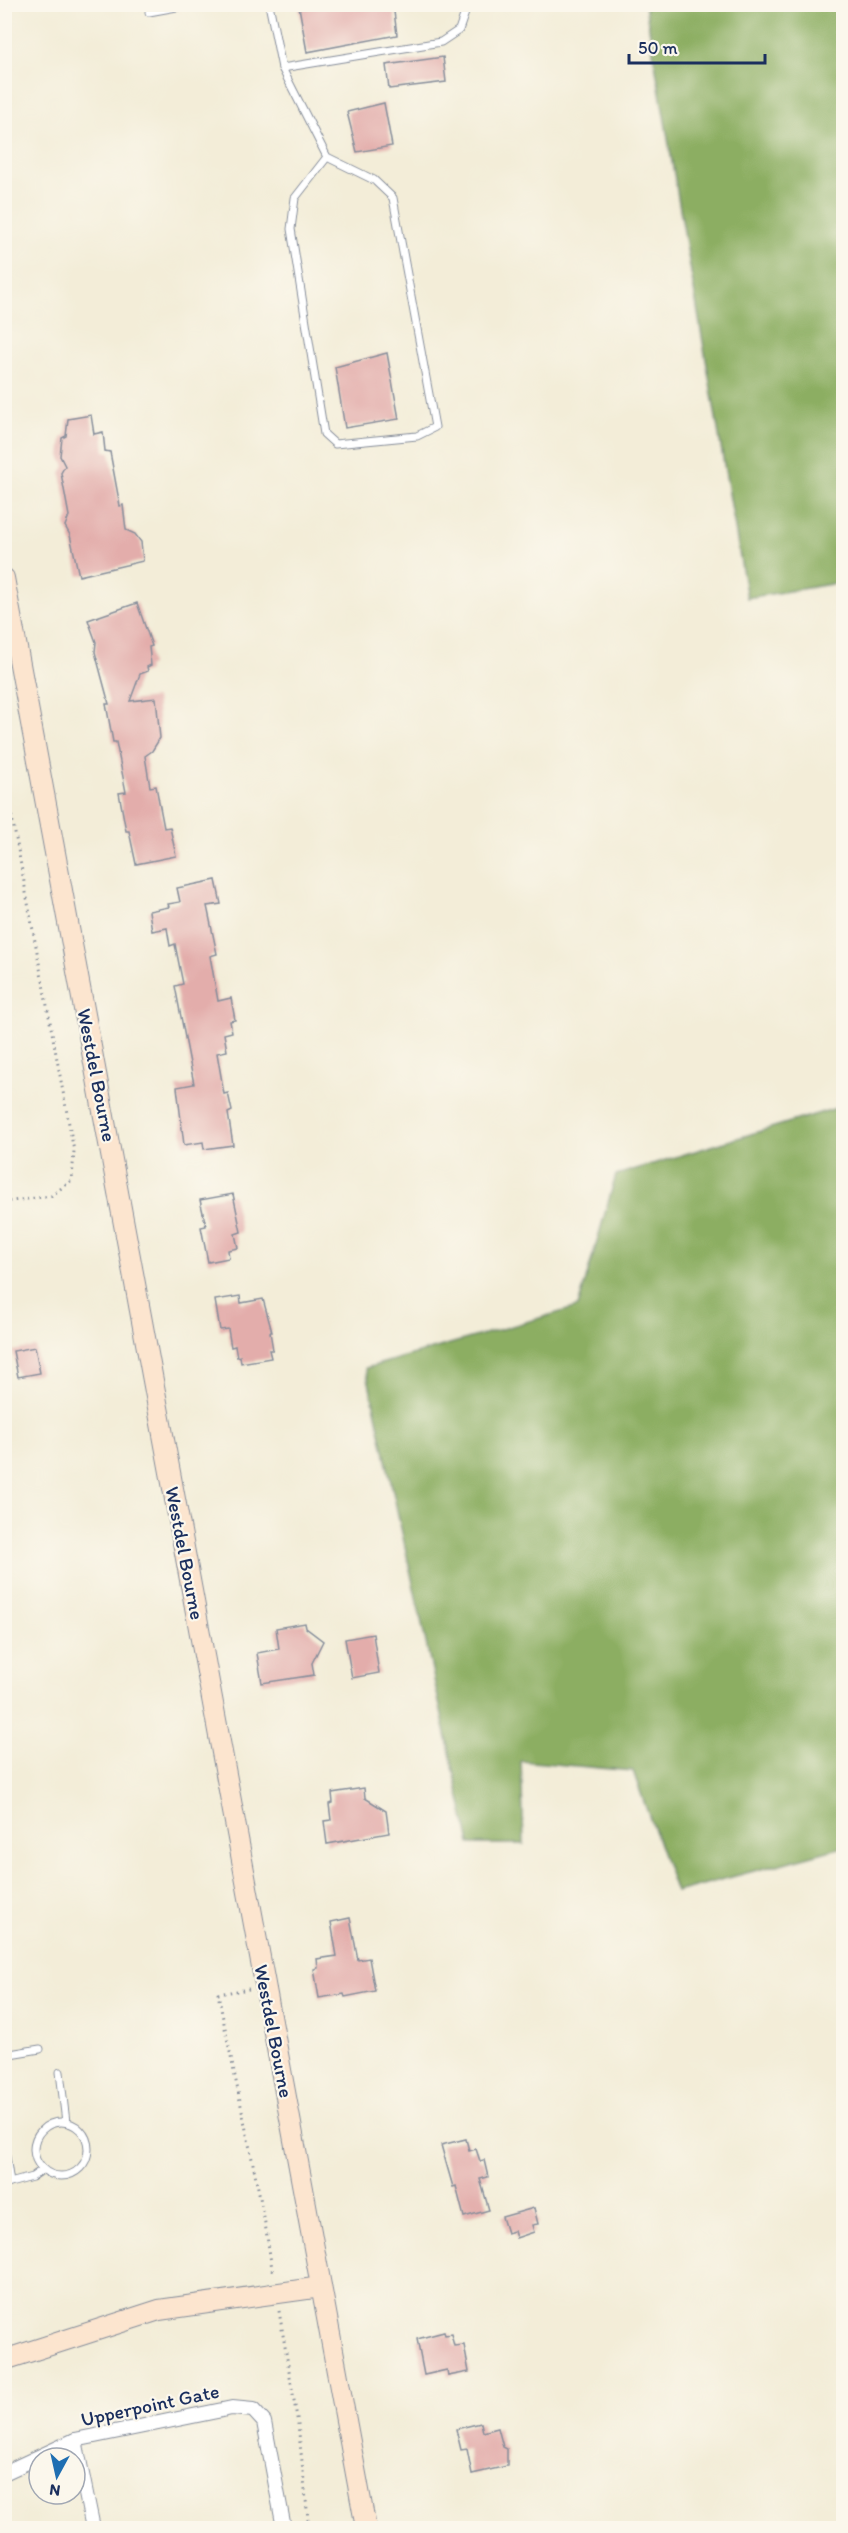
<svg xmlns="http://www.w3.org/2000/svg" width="848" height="2533" font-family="Itim,sans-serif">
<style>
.forest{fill:#8cae62;stroke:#546e60;stroke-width:1.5}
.building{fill:#e3adab}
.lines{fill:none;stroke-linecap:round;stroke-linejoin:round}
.lane-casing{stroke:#878e9b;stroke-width:9}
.street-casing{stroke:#878e9b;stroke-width:16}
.secondary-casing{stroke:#878e9b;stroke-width:22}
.path{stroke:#878e9b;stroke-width:3;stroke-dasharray:1.5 4.5;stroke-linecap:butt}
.lane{stroke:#fff;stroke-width:7}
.street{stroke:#fff;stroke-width:14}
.secondary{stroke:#fce5cf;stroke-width:20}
.labels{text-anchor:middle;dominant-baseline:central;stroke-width:4.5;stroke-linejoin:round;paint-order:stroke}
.street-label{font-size:20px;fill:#1b2f5e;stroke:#fbf7ec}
</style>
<rect width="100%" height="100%" fill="#fbf7ec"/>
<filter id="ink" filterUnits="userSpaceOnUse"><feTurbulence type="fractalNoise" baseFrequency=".0167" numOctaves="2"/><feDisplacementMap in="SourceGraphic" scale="12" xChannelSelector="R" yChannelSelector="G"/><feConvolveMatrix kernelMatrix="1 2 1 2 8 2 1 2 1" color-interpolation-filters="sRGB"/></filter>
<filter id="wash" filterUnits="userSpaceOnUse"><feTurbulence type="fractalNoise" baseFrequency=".008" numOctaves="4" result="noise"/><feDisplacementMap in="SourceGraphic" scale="24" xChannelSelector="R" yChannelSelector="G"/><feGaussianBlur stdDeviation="1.35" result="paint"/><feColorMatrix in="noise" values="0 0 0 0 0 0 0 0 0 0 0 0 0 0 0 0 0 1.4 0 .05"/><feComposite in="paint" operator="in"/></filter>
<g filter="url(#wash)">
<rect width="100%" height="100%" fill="#f3edd8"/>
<g class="forest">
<path d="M645,5H843V582L747,598Z"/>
<path d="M843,1106V1847L676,1892L633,1771L521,1761L524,1844H470L366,1368L578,1307L616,1175Z"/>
</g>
<g id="blocks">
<g class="building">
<path d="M315,4H393L397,35L307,52L299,7Z"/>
<path d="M443,57L446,82L389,89L386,65Z"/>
<path d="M384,103L392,146L357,152L347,112Z"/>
<path d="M387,353L399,419L345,428L335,367Z"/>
<path d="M91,415L94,434L103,432L105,451L110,452L120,506L123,505L126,530L135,534L141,542L143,561L79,576L70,535L65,526L69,516L61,473L65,466L60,456L62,438L66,436L68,419Z"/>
<path d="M137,603L152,646L149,647L151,665L147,667L148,671L140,674L130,701L156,698L160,738L152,751L145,756L150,787L156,786L164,828L170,827L176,856L136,864L129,831H126L119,793L126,792L116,742H113L106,704H109L95,652L96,642L88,620Z"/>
<path d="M216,880L221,904L207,906L217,954L210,956L218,1001L231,998L235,1020L230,1021L232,1032L224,1034L227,1051L217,1053L224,1094L228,1093L232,1111L228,1113L233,1145L204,1149L203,1142L184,1145L177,1087L194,1084L175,986L183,984L175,944L170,946L167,928L152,931L149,911L169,907L168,904L180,902L177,888Z"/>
<path d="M233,1194L241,1232L235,1234L238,1248L228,1250L229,1258L208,1262L201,1227L206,1226L200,1200Z"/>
<path d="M240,1296L241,1303L263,1299L272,1332H270L273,1350H269L271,1358L241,1363L240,1356L237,1357L235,1346L231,1347L228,1329L220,1330L215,1300Z"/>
<path d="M35,1347L40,1373L18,1377L13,1351Z"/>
<path d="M305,1623L306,1628L323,1641L312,1663L314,1675L262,1683L257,1653L279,1649L276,1628Z"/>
<path d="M373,1634L379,1673L352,1678L345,1639Z"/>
<path d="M364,1788L365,1798L386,1811L389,1833L327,1844L324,1821L331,1820L329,1804L333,1803L332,1793Z"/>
<path d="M350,1918L358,1960L369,1958L375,1991L345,1997L344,1994L319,1998L314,1969L318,1968L317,1959L337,1956L331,1922Z"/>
<path d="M466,2139L469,2151L476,2149L480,2161L484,2160L488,2177L480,2179L489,2210L464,2217L456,2186L453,2187L441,2145Z"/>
<path d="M534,2208L538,2224L532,2225L534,2232L516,2238L514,2231L507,2233L502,2217Z"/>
<path d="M444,2332L445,2335L451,2334L454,2346L464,2345L469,2372L448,2376L447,2370L424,2375L417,2339Z"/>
<path d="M481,2423L483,2432L498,2428L503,2447L507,2449V2466L472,2474L467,2449L461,2450L456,2429Z"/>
</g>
</g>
</g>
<g filter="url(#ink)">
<use href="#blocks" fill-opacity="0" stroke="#878e9b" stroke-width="1.5"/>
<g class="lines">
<defs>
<g id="lane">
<path d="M269,4L282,68L441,42L459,30L468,4"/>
<path d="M149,12L193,4"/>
<path d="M282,68L327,157L374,180L393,198L435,427L417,436L335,444L324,434L291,229L295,198L327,157"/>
<path d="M4,2055L40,2049"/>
<path d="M60,2072L66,2122"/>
<circle cx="61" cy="2149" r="27"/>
<path d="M4,2143L10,2183L4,2184"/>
<path d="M10,2183L32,2177L42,2170"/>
</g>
<g id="street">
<path d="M75,2440L93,2528"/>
<path d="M4,2473L75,2440L232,2408L253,2410L264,2422L284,2528"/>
</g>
<g id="secondary">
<path d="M4,578L366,2528"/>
<path d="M4,2360L159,2310L321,2287"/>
</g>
</defs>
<use href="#lane" class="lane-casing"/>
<use href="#street" class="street-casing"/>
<use href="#secondary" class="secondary-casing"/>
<g class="path">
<path d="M4,774L74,1151L72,1180L51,1196L4,1202"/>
<path d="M249,1989L218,1994L264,2217L273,2275"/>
<path d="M279,2311L298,2424L309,2528"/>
</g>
<use href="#lane" class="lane"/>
<use href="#street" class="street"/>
<use href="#secondary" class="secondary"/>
</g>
</g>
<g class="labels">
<g class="street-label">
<text transform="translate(97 1075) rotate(79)">Westdel Bourne</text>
<text transform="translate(185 1553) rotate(79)">Westdel Bourne</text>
<text transform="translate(274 2031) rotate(79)">Westdel Bourne</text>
<text transform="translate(150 2405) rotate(-12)">Upperpoint Gate</text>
</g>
</g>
<rect width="848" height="2533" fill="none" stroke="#fbf7ec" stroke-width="24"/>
<g transform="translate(57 2476) rotate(188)"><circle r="28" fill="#fbf7ec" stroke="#a1a7b3" stroke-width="1.5"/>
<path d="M0-4.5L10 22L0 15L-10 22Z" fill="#1f6fb2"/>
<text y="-9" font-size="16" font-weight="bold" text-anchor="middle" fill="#1b2f5e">N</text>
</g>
<path d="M629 54v9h136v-9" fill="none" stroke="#1b2f5e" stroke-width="3"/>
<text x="638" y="54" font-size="18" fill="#1b2f5e" stroke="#fbf7ec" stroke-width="4.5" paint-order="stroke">50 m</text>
</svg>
